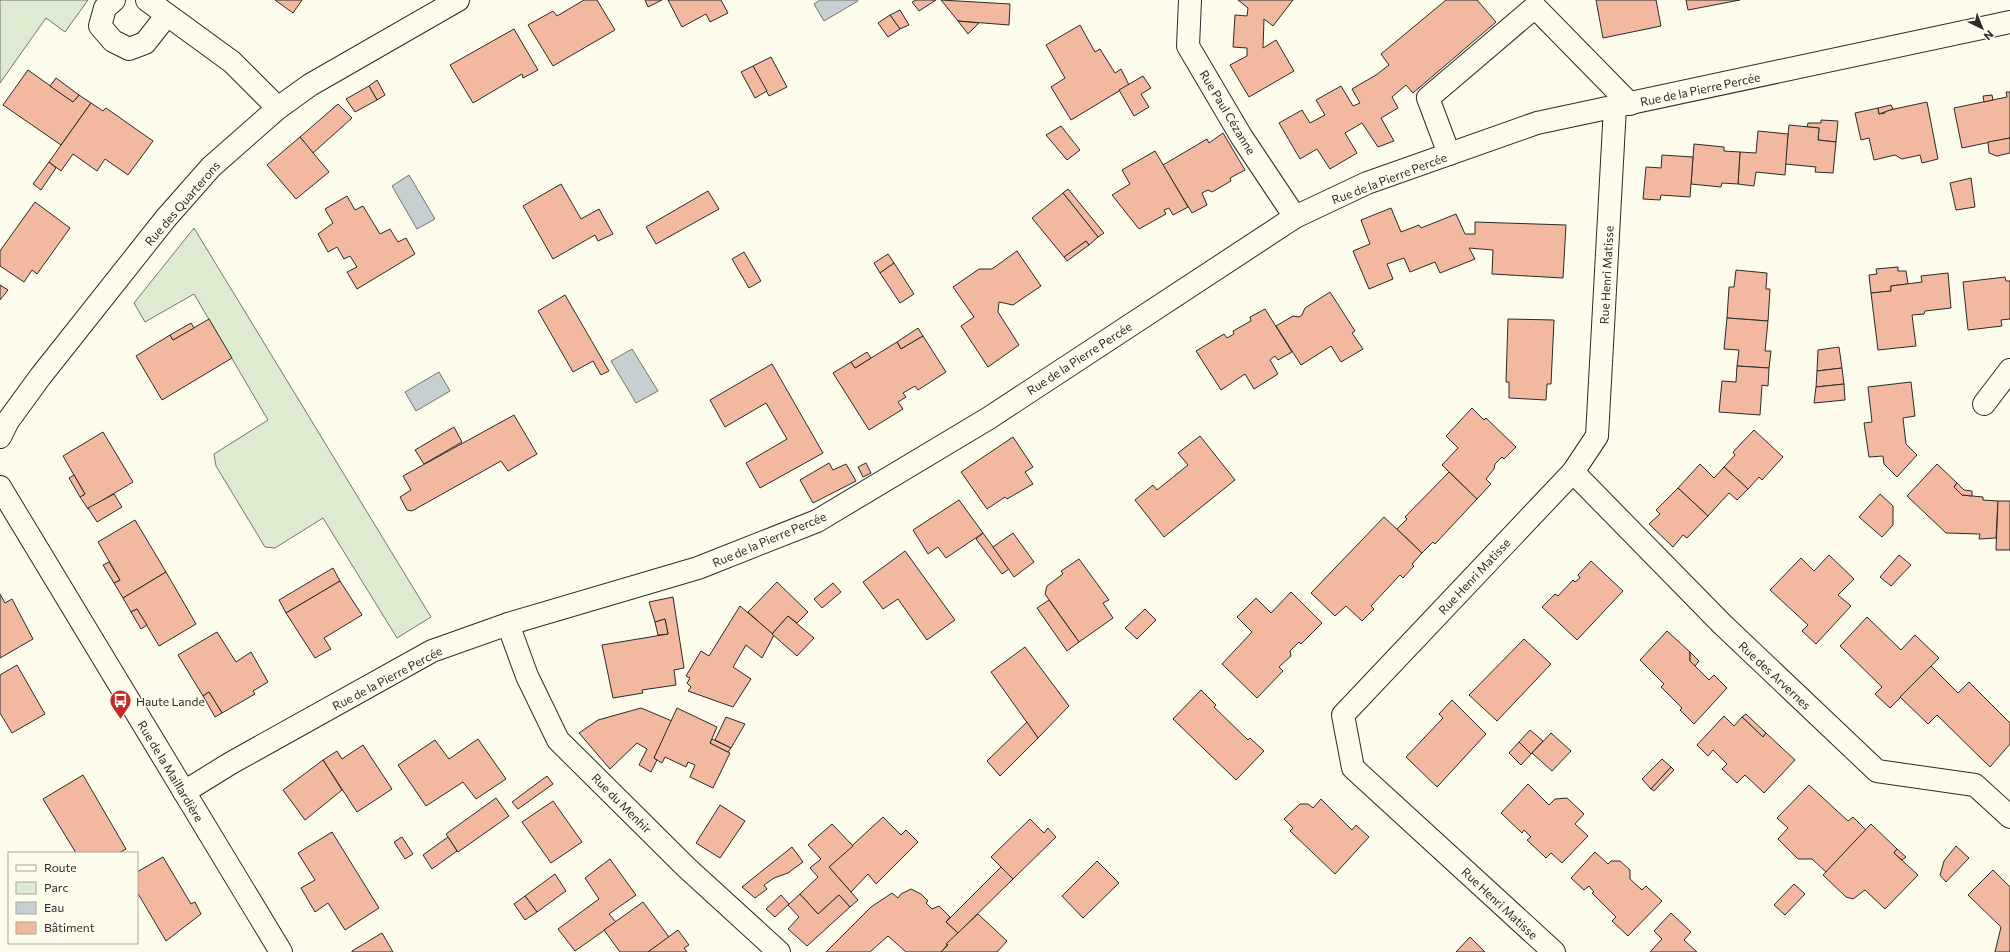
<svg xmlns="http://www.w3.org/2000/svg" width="2010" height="952" font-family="Commissioner,sans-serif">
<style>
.green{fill:#deebd1;stroke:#74746e}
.water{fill:#c7d0d0;stroke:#74746e}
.building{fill:#f2b8a0;stroke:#2b2b2b}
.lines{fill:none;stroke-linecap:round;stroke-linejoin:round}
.minor-casing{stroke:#2b2b2b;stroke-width:24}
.tertiary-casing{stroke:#2b2b2b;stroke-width:24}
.minor{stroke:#fdfbea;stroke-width:22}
.tertiary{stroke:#fdfbea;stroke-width:22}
.labels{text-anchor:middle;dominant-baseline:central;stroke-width:3;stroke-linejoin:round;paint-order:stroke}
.street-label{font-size:12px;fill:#2b2b2b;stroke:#fdfbea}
.poi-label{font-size:12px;fill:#2b2b2b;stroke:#fdfbea;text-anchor:start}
</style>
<rect width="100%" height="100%" fill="#fdfbea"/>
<g class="green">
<path d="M0,0H88L65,32L46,18L0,83Z"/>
<path d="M194,228L431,617L397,638L323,518L275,548L265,547L216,466L214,454L268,420L194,294L145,322L134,303Z"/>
</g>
<g class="water">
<path d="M820,0H857L858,1L824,21L814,4Z"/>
<path d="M409,175L435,219L417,229L392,186Z"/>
<path d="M632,349L658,391L636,403L611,361Z"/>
<path d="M439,372L450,391L416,411L405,392Z"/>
</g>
<g class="building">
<path d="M275,0H302L293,13Z"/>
<path d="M584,0H597L615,30L553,66L528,25L553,11L557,16Z"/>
<path d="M645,0H662L648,7Z"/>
<path d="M668,0H721L728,13L710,22L706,14L682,27Z"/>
<path d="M916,0H936L919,11L912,2Z"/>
<path d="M941,0L1010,4L1009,25L958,21Z"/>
<path d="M1238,0H1293L1273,26L1264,19L1263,48L1276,40L1294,71L1249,97L1230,65L1247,56V48L1233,47L1235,15L1247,16L1248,8Z"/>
<path d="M1446,0H1477L1496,22L1413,93L1406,85L1392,97L1398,108L1381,118L1394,141L1378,147L1362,123L1345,133L1357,153L1330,169L1317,149L1300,159L1279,123L1302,110L1310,123L1325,115L1316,100L1341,86L1353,106L1360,103L1352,89L1376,75L1389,65L1381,54Z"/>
<path d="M1596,0H1656L1661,26L1603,38Z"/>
<path d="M1686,0H1740L1688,10Z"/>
<path d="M900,10L909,25L900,29L890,15Z"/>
<path d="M890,15L900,29L888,37L878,23Z"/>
<path d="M958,21L979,23L968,34Z"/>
<path d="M1080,25L1095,52L1100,49L1115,73L1121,69L1129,85L1071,120L1051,87L1065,78L1046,45Z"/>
<path d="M514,29L538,70L523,78L522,74L473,103L450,65Z"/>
<path d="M771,57L787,87L769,96L753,66Z"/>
<path d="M753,66L767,91L755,98L741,72Z"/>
<path d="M28,70L73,102L79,95L91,103L61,145L3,105Z"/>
<path d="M1143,76L1151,88L1141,94L1149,107L1134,116L1119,90Z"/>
<path d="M56,78L79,95L73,102L50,86Z"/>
<path d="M377,80L385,95L377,100L369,86Z"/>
<path d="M369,86L377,100L355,112L346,99Z"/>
<path d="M2006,92H2010V138L1962,148L1954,108L2007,97Z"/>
<path d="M1992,95L1993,100L1984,102L1983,96Z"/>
<path d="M1927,102L1938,159L1922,163L1920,155L1902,159L1895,155L1874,160L1869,138L1861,140L1855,113L1878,108L1879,114L1885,113V111Z"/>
<path d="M91,103L103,111L106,108L153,141L128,175L105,159L97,171L73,154L61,171L49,162Z"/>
<path d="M338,104L352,118L313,153L300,137Z"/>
<path d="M1891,105L1893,109L1879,114L1878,108Z"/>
<path d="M1821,120L1838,121L1836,142L1818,140L1819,128L1807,127L1808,123H1821Z"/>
<path d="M1789,125L1819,128L1818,140L1836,142L1833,173L1815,172L1816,167L1785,164Z"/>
<path d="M1061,126L1080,150L1067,160L1046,135Z"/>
<path d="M1758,131L1788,134L1785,175L1756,172L1754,186L1738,184L1740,152L1756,153Z"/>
<path d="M1223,133L1245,170L1230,178L1231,181L1212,192L1208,190L1202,193L1207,205L1192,213L1163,165L1207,139L1209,143Z"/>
<path d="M300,137L329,172L296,199L267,165Z"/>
<path d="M2010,138V153L1997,156L1989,153L1988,142Z"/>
<path d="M1694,144L1724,147V151L1740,152L1738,184L1722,183L1721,187L1691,184Z"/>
<path d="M1155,151L1188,207L1173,215L1169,208L1164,210L1166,214L1139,229L1112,195L1130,184L1122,170Z"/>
<path d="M1662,155L1693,157L1690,197L1661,195L1660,200L1643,199L1646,167L1661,168Z"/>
<path d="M49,162L56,168L41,190L33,184Z"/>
<path d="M1971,178L1975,207L1956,210L1950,183Z"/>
<path d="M561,184L581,219L599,209L613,234L598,241L595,235L553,259L523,206Z"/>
<path d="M1068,189L1104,233L1098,237L1063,193Z"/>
<path d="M708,191L719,209L656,244L646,227Z"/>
<path d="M1063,193L1098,237L1089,245L1086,241L1064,257L1032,218Z"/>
<path d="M347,196L355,210L363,206L380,234L390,229L398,242L406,238L415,254L357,289L347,272L357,267L350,256L344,259L337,247L328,252L318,234L333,223L325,209Z"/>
<path d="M35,202L70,228L37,274L32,270L24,282L0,266V251Z"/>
<path d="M1391,208L1401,232L1419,225L1421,228L1456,214L1465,234H1475V222L1566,225L1563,278L1492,274L1493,250L1469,248L1475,259L1440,273L1435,262L1410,272L1404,258L1387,264L1393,279L1369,289L1353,251L1370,244L1361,220Z"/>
<path d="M1086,241L1089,245L1067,261L1064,257Z"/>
<path d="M1017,251L1041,286L1013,305L999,302L998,312L1019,345L988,367L961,326L974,317L953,287L979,269H992Z"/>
<path d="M744,252L761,281L749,288L732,259Z"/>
<path d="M888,254L894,263L880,273L874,263Z"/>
<path d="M894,263L914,294L900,303L880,273Z"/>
<path d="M1898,267V271H1906L1908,284L1891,286V291L1871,293L1869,275L1877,274L1876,269Z"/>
<path d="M1736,270L1767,273L1766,289H1770L1768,321L1727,318L1729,287H1734Z"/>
<path d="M1948,273L1951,308L1925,311L1924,314L1912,315L1916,346L1878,350L1871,293L1891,291V286L1922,282L1921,276Z"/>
<path d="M2005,277L2006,281H2010V319L2001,320L2002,326L1968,330L1963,282Z"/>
<path d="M0,285L8,290L0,300Z"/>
<path d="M1330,292L1355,331L1352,333L1363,349L1341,362L1331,346L1301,365L1276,326L1293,316L1299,317L1302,315L1305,308Z"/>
<path d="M565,295L609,371L601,375L593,361L573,372L538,311Z"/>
<path d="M1265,309L1292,352L1278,360L1275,356L1270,360L1278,374L1254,389L1245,374L1221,390L1196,351L1224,334L1227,338L1234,334L1233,331L1251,321L1250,317Z"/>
<path d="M1727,318L1768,321L1765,351H1771L1769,368L1737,366L1739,350L1724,349Z"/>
<path d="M209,319L232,358L162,400L136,356L170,335L173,340Z"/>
<path d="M1508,319L1554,320L1551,384H1547L1546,400L1509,398V382H1506Z"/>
<path d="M191,323L194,328L173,340L170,335Z"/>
<path d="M918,328L923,336L901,349L897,342Z"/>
<path d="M923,336L946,372L918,390L915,386L903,393L906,397L898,402L903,409L869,430L833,373L851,362L855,368L897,342L901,349Z"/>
<path d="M1839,347L1842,368L1817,371L1818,350Z"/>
<path d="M867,352L871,358L855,368L851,362Z"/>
<path d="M772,364L823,453L760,488L746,463L787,439L766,403L725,427L710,400Z"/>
<path d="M1737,366L1769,368L1768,386L1762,385L1760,415L1719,412L1722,381L1736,382Z"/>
<path d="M1842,368L1844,384L1816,387L1817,371Z"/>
<path d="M1911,382L1915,416L1903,418L1906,444L1917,455L1897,477L1884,464L1883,456L1869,457L1864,423L1872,422L1868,387Z"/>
<path d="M1844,384L1845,400L1814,403L1816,387Z"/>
<path d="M1472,408L1484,420L1486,418L1516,447L1504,459L1502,457L1495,464L1494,469L1486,479L1491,484L1477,499L1442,465L1458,448L1446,436Z"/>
<path d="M514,415L537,454L508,471L501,461L412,511L407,510L400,497L411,490L403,476Z"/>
<path d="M454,427L462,442L424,464L415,450Z"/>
<path d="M1754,430L1783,457L1762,480L1759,477L1748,489L1724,467L1735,455L1733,452Z"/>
<path d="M103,432L133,482L88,509L80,497L85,494L63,456Z"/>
<path d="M1200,436L1235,480L1164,537L1135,500L1153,485L1157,490L1188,465L1178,453Z"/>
<path d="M1013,437L1033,467L1025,472L1033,484L1007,499L1005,497L987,509L961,472Z"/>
<path d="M829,463L833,470L846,464L856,481L813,503L800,480Z"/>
<path d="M866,463L871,473L863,477L858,467Z"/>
<path d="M1700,464L1714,478L1724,467L1748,489L1737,500L1729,493L1708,516L1678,488Z"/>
<path d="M1937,464L1957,483L1954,487L1962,495L1983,497V500L1998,501L1996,538L1979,539L1980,534L1946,533L1907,496Z"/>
<path d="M1449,472L1477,499L1435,544L1433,542L1422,553L1397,529L1407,519L1405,517Z"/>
<path d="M74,475L85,494L80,497L69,478Z"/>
<path d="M1957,483L1964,490L1972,491V496L1962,495L1954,487Z"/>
<path d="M1678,488L1708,516L1687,538L1683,535L1673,547L1649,524L1660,514L1656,510Z"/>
<path d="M114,494L122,507L97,522L88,508Z"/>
<path d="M1880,494L1893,506V525L1882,537L1859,517Z"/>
<path d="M959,500L983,533L946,558L938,547L928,554L913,530Z"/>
<path d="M1998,501H2010V550H1996Z"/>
<path d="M1384,517L1422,553L1412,564L1414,566L1403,578L1400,575L1371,606L1374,609L1362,621L1346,606L1335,616L1311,593Z"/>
<path d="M135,520L166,572L123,598L114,583L120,580L98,542Z"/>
<path d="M983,533L1009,569L1002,574L976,539Z"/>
<path d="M1013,533L1034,562L1014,577L993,547Z"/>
<path d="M905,551L955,620L927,640L898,599L883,609L863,582Z"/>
<path d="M1829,555L1854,579L1838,595L1851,606L1816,644L1802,631L1808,625L1770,590L1801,558L1814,571Z"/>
<path d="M1899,555L1911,565L1891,586L1880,577Z"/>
<path d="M1079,559L1109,600L1103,603L1113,618L1079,642L1045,594L1047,586L1063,574L1061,571Z"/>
<path d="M1591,561L1623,591L1577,640L1542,607L1555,594L1558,596L1573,580L1575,582L1580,578L1578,575Z"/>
<path d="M109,562L120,580L114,583L103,565Z"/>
<path d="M333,568L340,581L286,613L279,600Z"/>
<path d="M166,572L196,624L159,646L137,609L131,612L123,598Z"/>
<path d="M340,581L362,615L324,638L331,649L315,658L286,613Z"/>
<path d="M777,582L808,612L797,623L788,616L772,634L748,612Z"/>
<path d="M833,583L841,592L822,608L814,599Z"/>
<path d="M1291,592L1322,623L1301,644L1299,642L1290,651L1291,656L1279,667L1283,671L1257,698L1222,664L1252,632L1237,617L1256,598L1271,613Z"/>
<path d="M0,594L5,603L12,599L33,639L0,658Z"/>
<path d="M673,597L684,668L674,670L676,685L642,690L643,693L613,698L602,645L668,634L665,619L655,622L649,602Z"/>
<path d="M1049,600L1079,642L1067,651L1037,608Z"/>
<path d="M740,606L774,635L762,658L746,645L733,667L751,679L733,707L688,691L691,687L687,683L690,678L686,676L701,651L709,656Z"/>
<path d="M137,609L147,625L141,629L131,612Z"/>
<path d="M1145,609L1156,620L1137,639L1125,628Z"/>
<path d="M788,616L814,638L797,656L772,634Z"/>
<path d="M1867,617L1901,650L1915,635L1939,658L1890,708L1875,694L1882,687L1840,646Z"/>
<path d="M665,619L668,634L658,635L655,622Z"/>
<path d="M1667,631L1690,652V661L1709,680L1714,675L1727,688L1694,724L1680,710L1682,708L1661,687L1664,684L1640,660Z"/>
<path d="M217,632L236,662L251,652L268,682L253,691L255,694L222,713L209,692L203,696L178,655Z"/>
<path d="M1524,639L1551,664L1497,721L1469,695Z"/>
<path d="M1025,647L1069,706L1038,738L991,672Z"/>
<path d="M1690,652L1699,661L1695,666L1690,661Z"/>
<path d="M17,665L45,714L12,733L0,713V675Z"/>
<path d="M1931,666L1958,693L1969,682L2010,723V744L1990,767L1937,715L1928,724L1900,697Z"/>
<path d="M1201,690L1216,705L1214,707L1248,740L1250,738L1264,751L1236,780L1173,719Z"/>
<path d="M209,692L222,713L215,717L203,696Z"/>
<path d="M1452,700L1486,734L1437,787L1406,757L1443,718L1439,714Z"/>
<path d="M641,708L672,721L654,758L657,760L651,772L639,765L647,749L637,743L610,769L579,733L598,720Z"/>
<path d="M677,708L717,727L710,743L730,753L713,788L690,777L695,765L688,762L686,767L665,757L662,763L654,758Z"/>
<path d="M1746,714L1766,733L1763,737L1742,717Z"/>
<path d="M1724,716L1734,726L1742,717L1763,737L1766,733L1795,760L1764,793L1745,775L1737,783L1722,769L1727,764L1713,750L1708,756L1697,745Z"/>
<path d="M726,717L745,724L731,748L715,740Z"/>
<path d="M1027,722L1038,738L1000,776L987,761Z"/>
<path d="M1530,730L1543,741L1531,754L1519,742Z"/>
<path d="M1551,733L1571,751L1552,771L1532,753Z"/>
<path d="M478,739L506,779L476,799L463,782L426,806L398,765L435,740L449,759Z"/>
<path d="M712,739L731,748L728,752L710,743Z"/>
<path d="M1519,742L1531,754L1521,765L1509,753Z"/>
<path d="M363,745L392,789L357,812L323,760L337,751L342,759Z"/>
<path d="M1662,759L1671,767L1651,789L1642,779Z"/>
<path d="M323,760L342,790L305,820L283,790Z"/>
<path d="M1671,767L1674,770L1654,791L1651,789Z"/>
<path d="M83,775L126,849L119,853H76L43,799Z"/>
<path d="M547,776L553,784L518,809L512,802Z"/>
<path d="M1528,784L1549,805L1555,799L1567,798L1584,814L1575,824L1588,836L1562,863L1551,853L1546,858L1527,840L1531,837L1524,830L1522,833L1501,813Z"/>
<path d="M1809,785L1848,821L1853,817L1866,830L1826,872L1812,859H1798L1778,839L1788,828L1777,818Z"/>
<path d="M496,798L509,816L458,852L446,834Z"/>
<path d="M1321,799L1352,830L1356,825L1369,837L1335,874L1290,831L1293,828L1284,819L1300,804H1308L1313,808Z"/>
<path d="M553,801L582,842L551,863L522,822Z"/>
<path d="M720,805L745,821L720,858L696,843Z"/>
<path d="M883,817L901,835L906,830L918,842L876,884L868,874L851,892L829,867Z"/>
<path d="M1030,819L1044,833L1048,828L1056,837L1013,879L991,857Z"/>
<path d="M832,824L853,846L829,867L858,900L850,907L839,895L818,914L800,894L818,877L810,868L821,859L808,845Z"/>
<path d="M1871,824L1897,849L1894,853L1918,875L1885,909L1865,890L1853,899L1846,897L1823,875Z"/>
<path d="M332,832L379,908L345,930L328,903L315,912L301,888L315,880L298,853Z"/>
<path d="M402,837L413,854L405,859L394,842Z"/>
<path d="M448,837L457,851L432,869L423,855Z"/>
<path d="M1956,846L1969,858L1946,882L1940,875L1944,861Z"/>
<path d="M792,847L803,862L788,873L774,878L764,885L767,889L755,898L742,887Z"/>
<path d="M1897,849L1906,857L1902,860L1894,853Z"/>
<path d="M1595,852L1608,864L1611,861H1620L1630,870V879L1642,890L1646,886L1662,901L1628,936L1612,921L1616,917L1592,893L1594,892L1589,886L1584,890L1571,878Z"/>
<path d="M163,857L191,904L195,902L201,914L166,941L137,892V872Z"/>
<path d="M610,859L636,895L609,914L616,922L575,951L558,929L599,899L585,878Z"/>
<path d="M1097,861L1119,883L1083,918L1062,896Z"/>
<path d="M1001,867L1013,879L958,933L946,922Z"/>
<path d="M1993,870L2010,887V952H1995L2001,927L1968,895Z"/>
<path d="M555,874L566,891L537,912L525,896Z"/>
<path d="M1794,884L1805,894L1785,915L1774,905Z"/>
<path d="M911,889L921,894L928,901L926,903L932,909L939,906L950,917L946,922L958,933L941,952H906L888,936L870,952H826L871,907L892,893L898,898L901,894Z"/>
<path d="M800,894L818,914L839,895L850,907L807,946L788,929L799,917L788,905Z"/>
<path d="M781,895L789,904L775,917L766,909Z"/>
<path d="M525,896L537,912L525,920L514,904Z"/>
<path d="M643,902L669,937L648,952H620L604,930Z"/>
<path d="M1671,913L1691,932L1684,940L1697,952H1650L1662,939L1654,931Z"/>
<path d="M978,914L1007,941L997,952H941L948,945L946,944Z"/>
<path d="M678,930L689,945L684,948L687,952H648Z"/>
<path d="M382,933L393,952H352V951Z"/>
<path d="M1470,937L1485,952H1456Z"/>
</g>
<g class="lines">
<defs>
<g id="minor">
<path d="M114,0L105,8L100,26L113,41L129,49L145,43L167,15"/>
<path d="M147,0L232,62L278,108"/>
<path d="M1190,0L1188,46L1241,136L1295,217"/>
<path d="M1449,154L1428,98L1535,7L1630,104"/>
<path d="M1984,404L2010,370"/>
<path d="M0,437L8,421L40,377L166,218L211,167L278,108L310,85L458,0"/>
<path d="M1573,472L1722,624L1877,771L1975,785L2010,817"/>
<path d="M508,624L527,676L558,740L687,868L779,952"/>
<path d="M184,792L231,763L432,651L508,624L698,568L817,521L989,418L1295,217L1367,183L1537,123L2010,22"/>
<path d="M1554,952L1353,768L1343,715L1573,472L1597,436L1615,107"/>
</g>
<path id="tertiary" d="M0,487L281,952"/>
</defs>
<use href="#minor" class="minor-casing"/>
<use href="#tertiary" class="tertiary-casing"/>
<use href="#minor" class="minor"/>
<use href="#tertiary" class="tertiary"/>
</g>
<defs>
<symbol id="bus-pin" viewBox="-11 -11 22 30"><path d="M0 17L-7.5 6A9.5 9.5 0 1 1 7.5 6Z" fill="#c62828" stroke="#fdfbea"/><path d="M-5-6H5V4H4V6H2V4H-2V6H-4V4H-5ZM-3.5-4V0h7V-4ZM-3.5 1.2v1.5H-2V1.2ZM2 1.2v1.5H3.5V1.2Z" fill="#fff"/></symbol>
</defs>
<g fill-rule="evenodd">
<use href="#bus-pin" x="108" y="688" width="25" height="34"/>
</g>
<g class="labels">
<g class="street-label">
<text transform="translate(1700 89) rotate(-12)">Rue de la Pierre Percée</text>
<text transform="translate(1228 112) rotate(59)">Rue Paul Cézanne</text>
<text transform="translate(1389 178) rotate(-21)">Rue de la Pierre Percée</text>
<text transform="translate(182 203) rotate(-49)">Rue des Quarterons</text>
<text transform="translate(1606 275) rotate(-87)">Rue Henri Matisse</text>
<text transform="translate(1079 358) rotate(-33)">Rue de la Pierre Percée</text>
<text transform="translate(769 539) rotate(-23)">Rue de la Pierre Percée</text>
<text transform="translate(1474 576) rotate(-47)">Rue Henri Matisse</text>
<text transform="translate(1775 675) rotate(43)">Rue des Arvernes</text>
<text transform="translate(387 678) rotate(-28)">Rue de la Pierre Percée</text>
<text transform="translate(171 771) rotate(59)">Rue de la Maillardière</text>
<text transform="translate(622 803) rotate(45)">Rue du Menhir</text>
<text transform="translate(1500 903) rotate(43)">Rue Henri Matisse</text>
</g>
<g class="poi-label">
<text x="136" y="701">Haute Lande</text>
</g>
</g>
<rect x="8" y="852" width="130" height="92" fill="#fdfbea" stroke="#a9a89e"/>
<rect x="16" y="865" width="20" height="6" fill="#fdfbea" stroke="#a9a89e"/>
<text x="44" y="872" font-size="12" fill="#2b2b2b">Route</text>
<rect x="16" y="882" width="20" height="12" fill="#deebd1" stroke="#a9a89e"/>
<text x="44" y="892" font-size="12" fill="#2b2b2b">Parc</text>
<rect x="16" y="902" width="20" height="12" fill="#c7d0d0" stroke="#a9a89e"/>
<text x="44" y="912" font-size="12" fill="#2b2b2b">Eau</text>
<rect x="16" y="922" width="20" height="12" fill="#f2b8a0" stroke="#a9a89e"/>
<text x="44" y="932" font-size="12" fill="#2b2b2b">Bâtiment</text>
<g transform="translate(1982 28) rotate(137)" stroke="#fdfbea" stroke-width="3" paint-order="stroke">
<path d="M0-3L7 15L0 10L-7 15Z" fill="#2b2b2b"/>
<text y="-6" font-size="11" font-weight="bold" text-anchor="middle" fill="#2b2b2b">N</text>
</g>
</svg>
